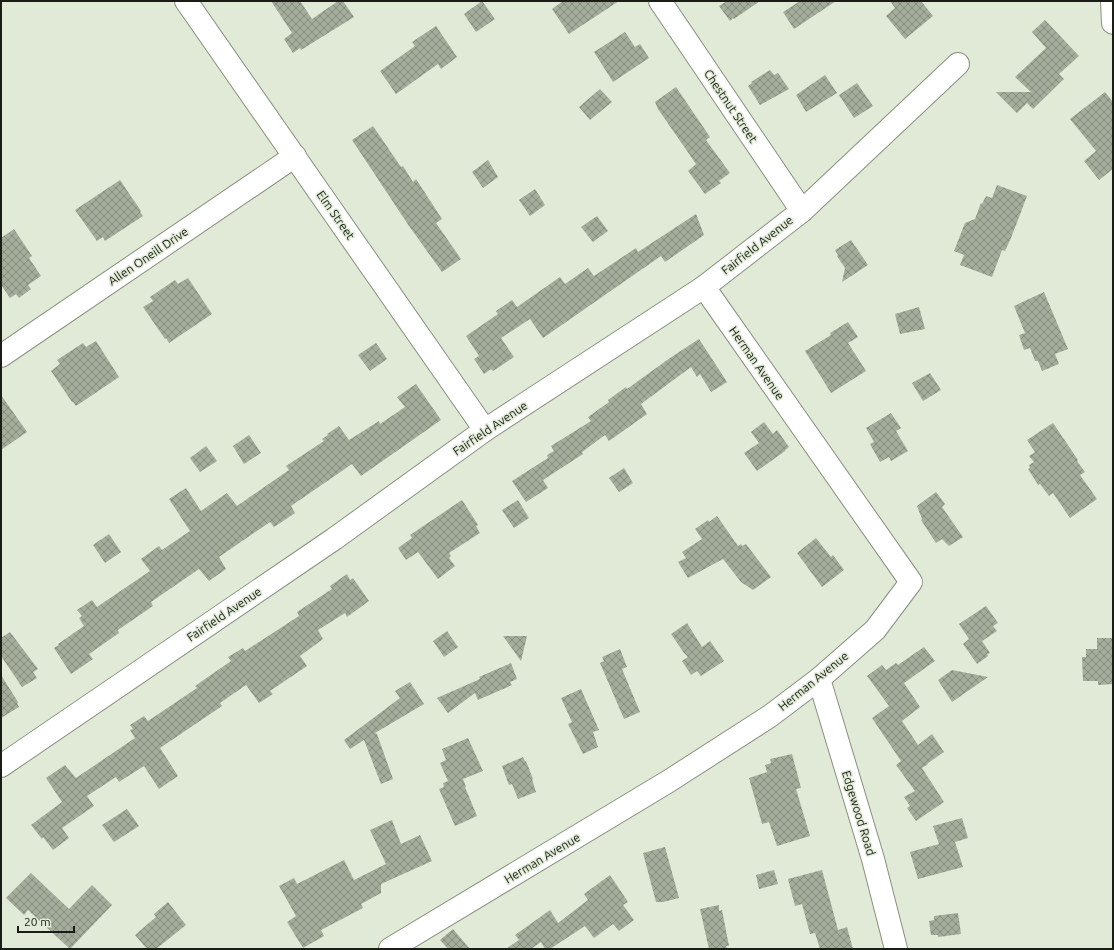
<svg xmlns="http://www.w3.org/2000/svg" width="1114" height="950" font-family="Ubuntu,sans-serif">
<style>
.building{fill:url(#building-cross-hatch)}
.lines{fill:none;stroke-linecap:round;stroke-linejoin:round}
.minor-casing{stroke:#88917f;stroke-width:24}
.minor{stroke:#fff;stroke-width:22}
.labels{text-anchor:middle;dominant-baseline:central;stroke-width:3;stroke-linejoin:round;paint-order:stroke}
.street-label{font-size:12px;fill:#1a1d16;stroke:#e0ead6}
</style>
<defs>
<pattern id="building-cross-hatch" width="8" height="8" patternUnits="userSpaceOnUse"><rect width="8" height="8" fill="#a4ad9b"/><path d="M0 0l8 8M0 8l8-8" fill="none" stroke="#858c7d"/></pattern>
</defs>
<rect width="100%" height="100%" fill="#e0ead6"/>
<g class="building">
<path d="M271,1H300L312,19L338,1H343L354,17L301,50L300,48L293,53L284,39L292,33Z"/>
<path d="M482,1L495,19L476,32L464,14Z"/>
<path d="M563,1H619L569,34L552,9Z"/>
<path d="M727,1H760L734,19L733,18L730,21L719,6Z"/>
<path d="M800,1H836L794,29L783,12Z"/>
<path d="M890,1H921L933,16L905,39L886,16L895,8Z"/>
<path d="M1045,20L1079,56L1059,74L1064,79L1033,109L1027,103L1017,113L996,92H1031L1015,77L1046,48L1032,32Z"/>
<path d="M436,26L457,57L441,69L438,64L396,94L380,71L415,46L412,42Z"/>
<path d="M625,32L635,47L640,44L649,58L613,82L594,52Z"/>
<path d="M770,70L774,75L778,73L789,89L760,105L748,86L752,83L751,82Z"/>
<path d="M825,75L837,93L806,112L796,95Z"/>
<path d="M857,83L873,106L854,118L839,95Z"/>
<path d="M676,87L710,137L706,140L730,173L719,181L721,183L705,194L688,171L696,164L658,109L655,102Z"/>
<path d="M600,89L612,102L590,120L579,107Z"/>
<path d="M1105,92L1113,102V169L1099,180L1084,161L1096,151L1070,119Z"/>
<path d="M373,126L401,167L403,166L413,182L416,179L442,219L436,223L461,259L442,272L409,226L352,140Z"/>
<path d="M488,160L498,177L483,188L472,172Z"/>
<path d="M120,180L141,211L140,212L143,216L105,241L103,237L97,241L75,210Z"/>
<path d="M997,185L1027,196L1011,238L1005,251L1002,250L992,277L960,265L964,255L954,251L965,223L975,219L981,203L982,204L986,196L992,198Z"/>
<path d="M535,189L545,205L530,216L519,200Z"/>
<path d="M696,214L704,235L665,262L661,256L543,338L530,319L501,338L514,357L493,371L491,369L484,374L474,359L479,356L466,336L498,314L496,311L512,300L517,307L560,277L565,284L588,268L594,276L636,248L638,252Z"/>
<path d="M597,216L608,231L593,242L581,227Z"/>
<path d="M14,229L32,256L29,258L41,276L28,285L31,289L19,298L16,294L10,298L1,285V238Z"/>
<path d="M851,240L868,265L842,282L845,268L837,256L838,255L835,250Z"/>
<path d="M188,278L212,314L169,343L166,338L165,339L143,307L153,301L150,297L175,280L178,284Z"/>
<path d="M1044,292L1068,349L1055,354L1059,364L1042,371L1038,361H1035L1030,348L1024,350L1019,335L1025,333L1014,306Z"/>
<path d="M919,307L925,329L900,334L895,314Z"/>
<path d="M848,322L858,337L848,343L866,371L831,393L805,351L831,335L830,333Z"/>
<path d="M699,339L727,382L711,392L700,374L697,377L691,367L641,404L647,414L609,441L605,435L582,452L583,454L543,480L548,488L526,502L512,481L548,458L547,455L554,451L551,446L591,421L588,417L609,402L608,400L626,387L627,389L670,358Z"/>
<path d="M96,341L119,377L76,406L73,402H72L51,371L60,364L57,360L83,343L86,347Z"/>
<path d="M376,343L387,359L370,371L358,355Z"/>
<path d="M930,373L941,390L923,401L912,383Z"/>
<path d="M416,384L441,420L361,476L352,464L291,506L295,513L274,527L270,522L219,557L226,569L209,581L199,569L151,602L153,606L118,630L119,633L89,654L93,659L71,674L54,648L59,645L58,644L84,626L79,618L82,616L77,610L92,600L97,607L150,571L141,559L159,546L162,550L190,531L169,499L186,488L201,511L227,493L237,506L289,470L286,466L324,441L322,439L328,435L327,434L339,426L349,440L379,421L380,424L405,407L397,397Z"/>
<path d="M1,395L27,432L1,450Z"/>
<path d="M891,413L901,428L896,431L908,451L891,461L889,457L880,462L870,444L874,442L866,428Z"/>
<path d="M764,422L773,434L777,430L789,447L785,450V451L757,471L744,453L759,443L751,432Z"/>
<path d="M1053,423L1078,460L1077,461L1085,472L1080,475L1097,499L1070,518L1053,493L1049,496L1040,484L1038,485L1028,469L1030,468L1029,465L1034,462L1029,456L1035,452L1027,440Z"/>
<path d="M249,435L261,453L244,464L233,446Z"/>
<path d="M206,446L217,461L200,472L190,458Z"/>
<path d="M624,468L633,483L619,492L609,478Z"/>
<path d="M936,492L945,504L942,507L963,537L949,546L942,539L936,543L921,520L922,519L917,506Z"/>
<path d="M462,500L478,525L476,526L480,533L449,553L451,556L449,558L455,566L438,579L418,552L406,560L398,548L412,538L410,535Z"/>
<path d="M518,500L529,518L514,528L502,510Z"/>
<path d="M717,516L738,546L741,544L742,546L746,544L771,577L753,590L741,582L723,559L688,578L678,562L686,558L682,552L702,539L695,529L708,520L709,522Z"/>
<path d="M109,534L121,552L105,563L93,545Z"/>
<path d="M816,538L831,557L833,555L844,570L822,587L797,553Z"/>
<path d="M347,574L350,580L353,578L369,601L347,617L345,613L318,630L323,639L300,656L307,666L270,691L273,694L259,703L246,685L220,703L222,706L160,748L178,776L159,789L144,766L119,782L116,777L87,796L94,806L62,828L69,838L53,850L43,837L42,839L31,825L62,802L46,778L65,765L76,778L135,738L130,730L133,729L130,725L144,716L148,721L197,688L195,686L231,661L228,657L243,648L245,651L299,616L297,612L332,589L330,586Z"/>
<path d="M986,606L998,623L993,626L997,631L982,641L990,653L987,654L988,656L977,664L963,644L969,639L959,624Z"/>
<path d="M687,623L702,647L710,641L724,661L701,676L697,671L691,675L682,661L688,657L684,653L671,634Z"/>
<path d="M447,631L458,647L444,657L433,641Z"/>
<path d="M10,632L38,669L33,672L37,678L22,687L1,656V638Z"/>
<path d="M503,636H527L521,661Z"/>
<path d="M1097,638H1113V684L1098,685V681H1083L1082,657H1086V649H1097Z"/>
<path d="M924,647L935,661L904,683L920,707L902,721L918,745L932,734L944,752L928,763V764L922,768L944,802L916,821L907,808L910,806L904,797L915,791L896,765L901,761L872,718L889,706L867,676L882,665L886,670L896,663L898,665Z"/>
<path d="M620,649L627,667L622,669L640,712L624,719L600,663L604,661L602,657Z"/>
<path d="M511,663L517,679L510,682L512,685L478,700L475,693L448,713L437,698L480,679L479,677Z"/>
<path d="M952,670L988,677L952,702L938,680Z"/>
<path d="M1,675L18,702L17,703L19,707L1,718Z"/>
<path d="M410,682L424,704L375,733L377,734L393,779L381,784L364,740L350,749L344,740L400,698L395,691Z"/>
<path d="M581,689L599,730L593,732L598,747L583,754L568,724L572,722L561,698Z"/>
<path d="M468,738L483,771L463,779L466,787H465L477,816L455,826L439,789L444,787L443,783L448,781L440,763L446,760L442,749Z"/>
<path d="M792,754L801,788L796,789L810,836L777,846L769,822L762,824L749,778L767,772L765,765L771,763L770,759Z"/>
<path d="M523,757L525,761H526L533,779H532L536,792L518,799L512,784L509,785L502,766Z"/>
<path d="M127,809L139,826L114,842L102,825Z"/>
<path d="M962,818L968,838L955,842L963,867L918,879L910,852L939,844L933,826Z"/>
<path d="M392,820L401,844L420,835L432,861L381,884V893L361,904L363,908L321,930L324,936L303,948L287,922L296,916L279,886L294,878L297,884L344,860L354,880L386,864L370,830Z"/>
<path d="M665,847L679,898L663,902H656L643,853Z"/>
<path d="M774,870L778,884L759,889L756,875Z"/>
<path d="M822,870L838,930L847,927L853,949H820L815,933L810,934L802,904L795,906L788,879Z"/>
<path d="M31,873L69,909L92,885L112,905L70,949L28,910L24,915L6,898Z"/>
<path d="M610,875L628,902L623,905L634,920L619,931L613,924L594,938L585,926L550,949H545L541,942L531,949H506L519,940L515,935L550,910L558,923L588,900L584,894Z"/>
<path d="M168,902L186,925L156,949H147L135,935L156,917L154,914Z"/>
<path d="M719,905V911L722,910L729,946H726L727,949H709L700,909Z"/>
<path d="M958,913L961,934L938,937V935H931L929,921L934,920V916Z"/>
<path d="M453,929L470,949H448L440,940Z"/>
</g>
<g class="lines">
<defs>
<g id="minor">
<path d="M186,1L485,430"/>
<path d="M660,1L802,211"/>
<path d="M1112,1L1113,23"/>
<path d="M1,356L295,156"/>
<path d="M819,679L873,859L896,949"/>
<path d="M1,766L334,539L485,430L704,287L802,211L958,64"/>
<path d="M390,949L669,781L770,716L819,679L875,630L911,582L704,287"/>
</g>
</defs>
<use href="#minor" class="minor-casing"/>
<use href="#minor" class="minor"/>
</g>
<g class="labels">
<g class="street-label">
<text transform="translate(731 106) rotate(56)">Chestnut Street</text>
<text transform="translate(336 215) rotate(55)">Elm Street</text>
<text transform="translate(757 245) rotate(-38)">Fairfield Avenue</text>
<text transform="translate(148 256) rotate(-34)">Allen Oneill Drive</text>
<text transform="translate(757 363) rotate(55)">Herman Avenue</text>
<text transform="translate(490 428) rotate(-34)">Fairfield Avenue</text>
<text transform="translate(224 614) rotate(-34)">Fairfield Avenue</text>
<text transform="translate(813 681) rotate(-39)">Herman Avenue</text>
<text transform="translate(859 813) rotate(73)">Edgewood Road</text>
<text transform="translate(542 858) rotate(-31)">Herman Avenue</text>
</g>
</g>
<rect width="1114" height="950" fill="none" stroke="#1a1d16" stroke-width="4"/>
<path d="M18 926v6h56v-6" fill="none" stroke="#1a1d16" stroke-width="2"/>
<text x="24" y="926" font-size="12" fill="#1a1d16" stroke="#e0ead6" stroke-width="3" paint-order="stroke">20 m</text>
</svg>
